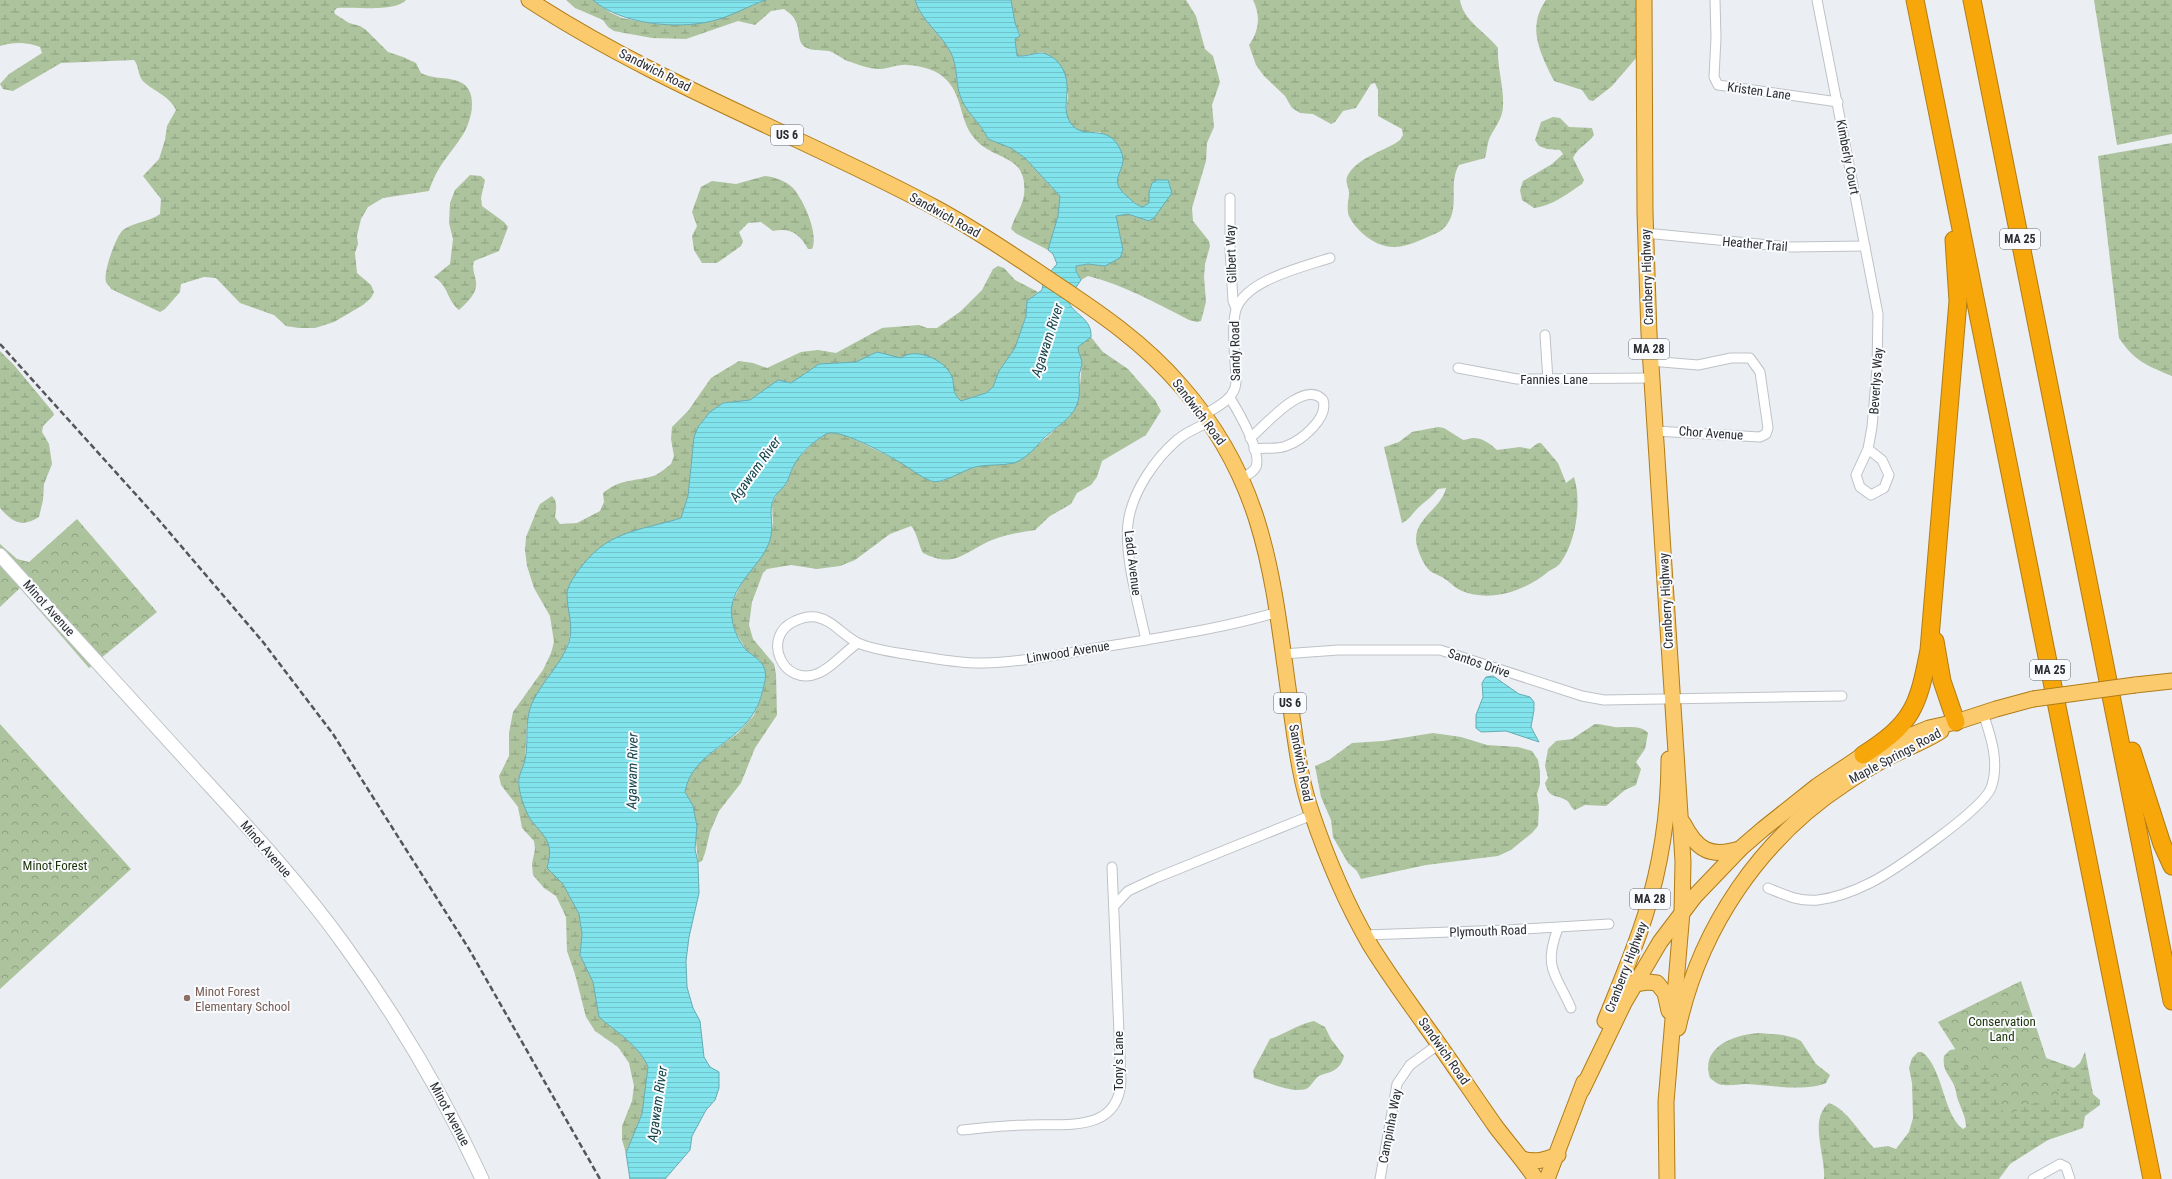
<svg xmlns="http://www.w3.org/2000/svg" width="2172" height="1179" font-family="'Roboto Condensed',sans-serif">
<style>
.wetland{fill:url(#wetland-marsh)}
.park{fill:url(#park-crowns)}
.water{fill:url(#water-rules);stroke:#67acb3}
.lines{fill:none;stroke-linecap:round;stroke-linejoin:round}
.street-casing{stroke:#bec2c6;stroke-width:11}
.secondary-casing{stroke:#bec2c6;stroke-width:15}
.primary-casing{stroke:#b07c17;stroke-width:17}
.highway-casing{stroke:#b07c17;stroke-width:19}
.street{stroke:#fff;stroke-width:9}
.secondary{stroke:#fff;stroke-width:13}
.primary{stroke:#fbca6d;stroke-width:15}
.highway{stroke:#f8a70b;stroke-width:17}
.rail{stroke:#555659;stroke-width:2.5;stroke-dasharray:6 3;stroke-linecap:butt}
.primary-bridge-casing{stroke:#b07c17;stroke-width:17;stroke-linecap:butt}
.primary-bridge{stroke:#fbca6d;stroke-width:15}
.education-dot{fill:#8d6e63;stroke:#f9fbfe;stroke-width:1.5}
.labels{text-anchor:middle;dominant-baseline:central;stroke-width:4;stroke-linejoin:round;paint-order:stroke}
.shield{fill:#f9fbfe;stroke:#696a6c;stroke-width:1}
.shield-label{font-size:12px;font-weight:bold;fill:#2b2c2e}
.street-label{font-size:13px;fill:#2b2c2e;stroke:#f9fbfe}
.park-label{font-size:13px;fill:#1c3205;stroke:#f9fbfe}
.education-label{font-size:13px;fill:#785e54;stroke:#f9fbfe;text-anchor:start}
.water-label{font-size:14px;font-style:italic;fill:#154347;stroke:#f9fbfe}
</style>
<defs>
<pattern id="wetland-marsh" width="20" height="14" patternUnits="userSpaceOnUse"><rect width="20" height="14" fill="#acc39d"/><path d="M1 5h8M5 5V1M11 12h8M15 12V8" fill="none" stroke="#8c9f80"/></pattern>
<pattern id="park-crowns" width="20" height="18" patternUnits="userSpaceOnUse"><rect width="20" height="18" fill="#acc39d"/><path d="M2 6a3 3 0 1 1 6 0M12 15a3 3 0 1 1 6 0" fill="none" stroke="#8c9f80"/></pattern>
<pattern id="water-rules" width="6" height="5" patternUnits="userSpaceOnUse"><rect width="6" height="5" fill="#81e3ec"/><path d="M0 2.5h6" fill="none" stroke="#70c3cb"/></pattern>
</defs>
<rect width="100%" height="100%" fill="#ebeef3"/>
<g class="wetland">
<path d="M0,0H406C396,12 353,7 337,8L334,11L335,14L349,23L360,26L366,30L388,52L403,57L416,63L421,73C434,80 449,76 462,83C479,93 471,123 462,136C454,149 443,160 436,174C433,179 431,185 429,191L383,198L368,207L361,219L357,236L358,244L355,253L357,273L371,285L374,292L371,298L363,305L334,322L315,328H299L286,326L274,315L240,303L216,278L204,277L181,284L180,292L165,309L160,312L111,289C110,287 107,284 106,282C103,272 116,236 123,230C134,222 149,222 160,214L161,199L143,176L159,159L165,140L167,126L176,110C170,97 156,92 145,83C137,77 140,67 134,60L61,63L13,91L3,89L0,84L9,74L42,53L40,47C27,42 13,42 0,46Z"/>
<path d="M566,0H593L611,13L622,18L655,24L682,25L713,21L766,0H915C922,22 941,33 951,53C957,65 956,80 959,92C964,112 981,122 988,139L1011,148L1025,158L1060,196L1058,216L1048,250L1017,234L1011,229C1014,217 1022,208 1024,195C1028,153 995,162 975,139C958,120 964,93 942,76C934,69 917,65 907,65C898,64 889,69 880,69C869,69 856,64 845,60C840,57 835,53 829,51C822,50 811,51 805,47C797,42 800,29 796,22C794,16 789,13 784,9L771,11L755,25L738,21L686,39L652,38L614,31L608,27L603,20L575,8Z"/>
<path d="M1011,0H1186L1196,16L1205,49L1213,56L1220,82L1212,105L1214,127L1207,143L1206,161L1192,208L1193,221L1209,241L1210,246L1205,264L1204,277L1206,302L1201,321L1197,322L1189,320C1156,303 1124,285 1088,276L1081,280L1076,271V266L1088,264L1105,266L1123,250L1116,216L1128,214L1149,221V192V203L1143,207C1134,205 1116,192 1116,182C1116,175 1121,166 1123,160L1100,132H1081L1072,126L1067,118L1066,112L1068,95L1054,59L1042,52L1017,57L1015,39L1020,35L1015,23Z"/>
<path d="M1253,0H1460C1463,21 1486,32 1498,48C1497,68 1504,86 1503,106C1503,118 1495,127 1490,137C1487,143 1487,152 1485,158L1459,165C1447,185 1462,209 1444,228C1438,234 1431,235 1423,239C1399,250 1383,251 1362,233C1357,228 1352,223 1349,216C1346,207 1349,201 1349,193C1349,186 1344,182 1348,175C1359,156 1384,152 1400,140L1403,135L1402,129L1378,116V90L1375,83L1371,84L1356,108L1343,111L1335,122L1331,124L1313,114L1300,113L1292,108L1285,96L1264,76L1256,65L1249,45C1259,31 1261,16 1253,0Z"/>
<path d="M1546,0H1640L1637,57L1612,86L1593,101L1589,100L1582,90L1554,81C1541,54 1526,28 1546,0Z"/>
<path d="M2094,0H2172V134L2117,145Z"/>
<path d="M1553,117L1560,118L1569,127L1592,128L1594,135C1588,144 1578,147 1573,158L1584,180L1582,184C1567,194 1552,206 1534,208L1522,200L1520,190L1523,181L1552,164L1563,154L1560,150L1547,149L1539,146L1535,140L1541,122Z"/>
<path d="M2172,143V376C2148,366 2134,361 2119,338L2098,156Z"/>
<path d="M470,175L481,176L485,180L481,198L482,206L504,222L508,227L499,251L474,261C471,271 477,277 476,286C475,296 465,304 459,310C446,299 449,286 434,277L450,264L453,239L449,223L450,203L455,190Z"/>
<path d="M765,176C775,177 786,181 793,188C804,201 819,234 812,249H808C800,234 790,227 773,231L761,222L748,223L739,232L743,241L741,246L717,263H702L694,250L692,236L697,226L692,212L701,187L712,181L736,184Z"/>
<path d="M998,266L1004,268L1015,280L1038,292L1027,301L1026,316L1015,348L999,371L993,387L986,393L961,401L954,394L951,375L877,352L856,362L819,364L791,383L778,381L750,400L723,403L710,412L698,427L694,437L688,496L681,518L657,526L567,593L572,621L569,640L562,659L547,678L527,722L525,760L518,781L519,787L530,819L543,832L549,844L550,857L548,868L563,884L579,914L582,934L580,955L593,982L599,1017C615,1031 640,1046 648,1067L642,1114L626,1153L622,1140V1126L632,1101L634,1086L629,1063L618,1047L595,1031L586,1017L575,974L567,951L566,917L556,896L544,888L533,875L532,864L535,849L534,841L522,828L518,807L501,785L499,776L509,756V733L513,712L543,670L551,653L554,642L550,616L534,588L527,566L525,550L526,537L537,510L540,504L552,496C558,502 556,509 555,517L560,524L577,523L600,511L604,502L603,493C621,478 636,482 656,475C661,472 666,468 671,464L674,456L671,439L672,427L688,411L711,378L739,361L753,363L767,368L801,352L818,350L836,353L882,328L919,325L927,328H937L961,311L982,290L993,269Z"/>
<path d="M1091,337L1103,352L1128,369L1155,400L1161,411L1146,435L1102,461L1097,477L1091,485L1077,493L1071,504L1050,516L1035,530C1021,532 1005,535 992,540C964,552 955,569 923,553C918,544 917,532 911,526L890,534L855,560L840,566L817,569L791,565L767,569L763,573L752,602L749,625L753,639L774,664L776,674L777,715L755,748L741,783L719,811L710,832L705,853L702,861L698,863L693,806L685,792L686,786L690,775L701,761L738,733L754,715L761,698L765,679L760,661L747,651L736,633L731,618V606L742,582L769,543L773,523L772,504L778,492L787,483L795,462L812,444L828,432L840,433L860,442L898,461L932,482L943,481L961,471L985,464L1013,463L1039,444L1066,420L1073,412L1079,398L1082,362L1078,353V347Z"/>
<path d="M0,351L14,365L53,412L54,415L43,426L42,432L49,444L52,464L44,484L43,500L39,517C22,528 12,522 0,508Z"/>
<path d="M1438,427L1444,428L1463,440C1466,440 1468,439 1472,438C1481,437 1491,444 1497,450L1520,447L1530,449L1538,443H1541L1558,463L1566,483L1574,477C1582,502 1576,541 1561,562C1559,566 1553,569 1549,571C1527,590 1491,603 1462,591C1455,588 1451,583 1445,579C1440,575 1433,574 1429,570C1423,564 1416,548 1416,539C1416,517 1442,508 1446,488L1438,489C1432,497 1424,502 1417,509C1411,515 1409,520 1402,523L1384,447L1399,442L1412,432Z"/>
<path d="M1595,724C1602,724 1608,726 1614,727C1625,728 1640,724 1648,733L1645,749L1636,762L1641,769L1636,785L1625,790L1606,806L1585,805L1575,810C1570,808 1571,803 1566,800C1555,794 1549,799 1545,783L1548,778L1545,766L1548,749L1556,741L1572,739Z"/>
<path d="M1433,733L1461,737L1487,745L1518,747L1532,751L1538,760L1540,771V784L1537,794L1539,807L1538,826L1532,833L1511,850L1498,856L1426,865L1361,879L1357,871L1348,863L1333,837L1331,820L1321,797L1315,766L1329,760L1352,743L1383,741Z"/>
<path d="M1314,1021L1325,1027L1331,1039L1344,1056C1340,1071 1332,1071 1319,1076C1314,1079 1312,1086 1306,1089C1291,1093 1268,1082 1254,1078L1253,1071L1270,1039C1285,1034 1298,1024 1314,1021Z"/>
<path d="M1759,1033L1783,1035L1795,1038L1801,1041L1816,1064L1830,1075L1826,1083C1805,1092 1770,1085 1746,1084C1739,1084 1731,1086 1724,1085C1718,1085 1715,1082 1710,1078C1700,1047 1733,1035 1759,1033Z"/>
<path d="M1986,1044L2024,1050L2074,1068L2080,1063L2085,1052L2093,1094L2100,1100V1105L2085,1116L2083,1128L2048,1140L2010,1164L1999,1179H1824C1826,1155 1808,1120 1829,1103C1848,1110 1860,1134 1874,1148L1888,1146L1896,1149L1909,1132L1913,1118L1912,1083L1909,1068L1912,1058L1918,1052H1922C1943,1067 1943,1115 1963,1129L1966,1127C1966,1116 1960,1107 1957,1097C1956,1093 1956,1089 1954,1085C1949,1074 1942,1070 1944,1056L1950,1050Z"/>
</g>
<g class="park">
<path d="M77,519L157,612L89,668L20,588L0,607V544L17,559L29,562Z"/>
<path d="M0,724L131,869L0,989Z"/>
<path d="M2021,981L2059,1097L2039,1101L2004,1116L1989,1058L1968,1069L1938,1022Z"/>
</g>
<g class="water">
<path d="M593,0H766C748,6 730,17 712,21C677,30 620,24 593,0Z"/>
<path d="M915,0H1011L1015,23L1020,36L1015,39L1017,56C1025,57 1034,53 1041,53C1046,53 1053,57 1057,61C1077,83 1059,105 1070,122C1083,143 1108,120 1121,151C1130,171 1104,178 1128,197C1133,202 1136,205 1143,207L1149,203V192L1152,183L1157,180H1168L1172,193L1154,218L1149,221L1128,214L1116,216L1123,250L1120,258L1105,266L1088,264L1076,266V271L1081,280L1070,296L1069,303C1076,316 1092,319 1091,337L1078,347C1078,353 1081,356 1082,362C1082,367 1079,373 1079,377C1079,384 1080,391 1079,397C1076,417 1057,426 1044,438C1036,447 1026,459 1014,463C1002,466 987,464 975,467C964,470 941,485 931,481C920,477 910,468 901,463C888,455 838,427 826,434C813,442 800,453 793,467C790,472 789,480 785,485C780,491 773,496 772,504C769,515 775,527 769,543C759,569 727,587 732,618C733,630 739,641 746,650C753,656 762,660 765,670C767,678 763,688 761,697C747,743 692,749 685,792L693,806L697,826L695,849L698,863L699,893L689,937L686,961L687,987L693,1008L700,1021L704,1057L710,1067L719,1072V1088L715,1100L706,1110L692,1136L690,1150L665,1179H630L626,1153L642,1114L648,1067C640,1046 615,1031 599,1017L593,982L580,955L582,934L579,914L563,884L547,868C554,842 546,839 531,820C526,813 520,796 519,786C517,777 523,769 525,760C529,742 524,721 532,703C542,681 561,665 569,642C574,625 567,611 567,594C567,582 588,557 597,550C620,530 653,527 681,518L688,496L694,437L698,427L710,412L723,403L750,400L778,380L791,383L819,364L856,362L877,352L901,358C915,347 942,359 950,373C957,384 949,390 961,401L986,393L993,387L999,371L1015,348L1026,316L1027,301L1042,290L1044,279L1057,264L1053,254L1048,250L1058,216L1060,196L1025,158L1011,148L988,139C981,122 964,112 959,92C956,80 957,65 951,53C941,33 922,22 915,0Z"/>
<path d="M1493,676L1519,694L1530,697L1534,702V710L1531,727L1539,742L1506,731L1481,732L1476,728V715L1483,697L1482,683L1486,677Z"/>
</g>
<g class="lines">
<defs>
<g id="street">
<path d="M1715,0L1716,38L1714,77L1718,85L1838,102"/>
<path d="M1817,0L1878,314L1877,369L1872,427L1868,449L1856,475L1860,487L1871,495L1884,488L1889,475L1882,460L1868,449"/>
<path d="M1230,198V249L1233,301L1236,308"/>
<path d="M1645,233L1791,247L1865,246"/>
<path d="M1545,335L1548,380"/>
<path d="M1650,361L1698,365L1731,358H1750L1760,372L1768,428L1766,434L1760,437L1655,431"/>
<path d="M1458,368L1517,379L1651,378"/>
<path d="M1230,398C1238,411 1262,452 1256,467C1253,473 1247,475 1241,478"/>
<path d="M1204,415C1218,406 1235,399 1236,382C1236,360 1231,336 1235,314C1240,281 1303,267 1330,258"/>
<path d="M1250,438C1263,428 1304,378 1323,400C1329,418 1301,441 1286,446C1277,450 1264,447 1254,449"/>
<path d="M1146,640C1139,607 1124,556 1128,523C1132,492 1155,459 1177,440C1186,432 1199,427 1209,422"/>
<path d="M858,643C843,636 833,620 816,617C809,616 801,618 795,621C760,636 783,689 819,673C834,666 844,652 858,643C874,650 893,652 911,655C934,658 959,664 983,663C1027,662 1071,652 1115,645C1170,636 1224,628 1278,612"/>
<path d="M1283,654L1338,650H1440L1582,696L1604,700L1842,696"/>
<path d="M1768,888C1785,895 1799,902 1818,900C1835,898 1854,891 1870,883C1894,871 1982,810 1991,788C2000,763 1991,737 1983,713"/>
<path d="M1114,906L1128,891L1156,878L1312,815"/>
<path d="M1558,928C1543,968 1555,972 1571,1008"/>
<path d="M1365,935L1507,930L1609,924"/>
<path d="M962,1130C983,1128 1005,1125 1026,1125C1064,1123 1118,1134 1121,1081L1112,867"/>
<path d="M1380,1179L1397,1084L1410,1065L1439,1044"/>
<path d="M2033,1179L2060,1164L2066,1167L2070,1179"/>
</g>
<path id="secondary" d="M0,555C63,625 127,695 190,764C243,822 297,879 343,943C397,1017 444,1096 482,1179"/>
<g id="primary">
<path d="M529,0C656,83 801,136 934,207C975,229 1015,256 1053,282C1100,313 1144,343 1181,386C1269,486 1273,585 1291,709C1296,744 1300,780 1312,814C1327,858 1346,903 1369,943C1386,971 1406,998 1425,1025C1449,1058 1472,1093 1496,1127C1509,1144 1524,1161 1536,1179"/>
<path d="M1644,0L1645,213L1649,334L1683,861L1682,912L1666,1102L1667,1179"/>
<path d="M2135,685L2172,681"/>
<path d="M1683,823C1697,850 1710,858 1740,849"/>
<path d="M1634,984L1648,982L1657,983L1665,993L1669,1011"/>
<path d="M1605,1021C1619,986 1634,951 1645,916C1661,865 1669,812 1669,759"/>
<path d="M1678,1028C1700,928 1760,839 1846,783C1861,773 1877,763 1893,755C1909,747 1926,741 1941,731"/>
<path d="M1582,1090L1624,1003L1660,942L1695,896L1741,848L1763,829L1817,786L1863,755L1929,728L1956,722L1996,709L2033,699"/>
<path d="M1522,1159C1536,1163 1545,1160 1558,1155"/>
<path d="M1547,1179L1584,1082"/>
</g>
<g id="highway">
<path d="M1915,0L2152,1179"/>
<path d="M1972,0L2172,1001"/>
<path d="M1935,641L1942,681L1956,722"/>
<path d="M2132,751L2162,844L2172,866"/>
<path d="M1863,755C1913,723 1918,707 1929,650L1958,301L1954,240"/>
</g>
</defs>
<use href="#street" class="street-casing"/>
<use href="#secondary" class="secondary-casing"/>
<use href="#primary" class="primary-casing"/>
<use href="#highway" class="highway-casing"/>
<use href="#street" class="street"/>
<use href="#secondary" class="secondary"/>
<use href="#primary" class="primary"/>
<use href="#highway" class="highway"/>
<path class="rail" d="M0,344L158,519L263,642L333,734L469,949L600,1179"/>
<defs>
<path id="primary-bridge" d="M2033,699L2135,685"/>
</defs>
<use href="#primary-bridge" class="primary-bridge-casing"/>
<use href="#primary-bridge" class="primary-bridge"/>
</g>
<circle class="education-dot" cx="187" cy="998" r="4"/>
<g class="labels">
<g class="shield">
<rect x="771" y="125" width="32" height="20" rx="3"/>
<rect x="2000" y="229" width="40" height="20" rx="3"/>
<rect x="1629" y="339" width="40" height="20" rx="3"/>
<rect x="2030" y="660" width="40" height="20" rx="3"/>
<rect x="1274" y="693" width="32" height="20" rx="3"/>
<rect x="1630" y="889" width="40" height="20" rx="3"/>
</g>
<g class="shield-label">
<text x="787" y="135">US 6</text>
<text x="2020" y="239">MA 25</text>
<text x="1649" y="349">MA 28</text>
<text x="2050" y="670">MA 25</text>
<text x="1290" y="703">US 6</text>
<text x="1650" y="899">MA 28</text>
</g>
<g class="street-label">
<text transform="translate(655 70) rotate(27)">Sandwich Road</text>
<text transform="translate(1759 91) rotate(8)">Kristen Lane</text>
<text transform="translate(1848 157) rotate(79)">Kimberly Court</text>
<text transform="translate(945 215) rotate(29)">Sandwich Road</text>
<text transform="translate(1755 244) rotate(5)">Heather Trail</text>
<text transform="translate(1231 254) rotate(-92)">Gilbert Way</text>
<text transform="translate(1647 277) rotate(-92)">Cranberry Highway</text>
<text transform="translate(1235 351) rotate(-91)">Sandy Road</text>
<text x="1554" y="379">Fannies Lane</text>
<text transform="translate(1876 381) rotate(-86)">Beverlys Way</text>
<text transform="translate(1199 412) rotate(53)">Sandwich Road</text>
<text transform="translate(1711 433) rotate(4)">Chor Avenue</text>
<text transform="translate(1133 563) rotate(83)">Ladd Avenue</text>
<text transform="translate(1666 601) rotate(-93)">Cranberry Highway</text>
<text transform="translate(49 608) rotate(48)">Minot Avenue</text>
<text transform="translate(1068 652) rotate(-9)">Linwood Avenue</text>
<text transform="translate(1479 663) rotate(19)">Santos Drive</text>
<text transform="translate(1895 756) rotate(-28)">Maple Springs Road</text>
<text transform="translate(1301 763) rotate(79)">Sandwich Road</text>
<text transform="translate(266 849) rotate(49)">Minot Avenue</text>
<text transform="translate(1488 931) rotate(-2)">Plymouth Road</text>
<text transform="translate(1626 967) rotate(-69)">Cranberry Highway</text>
<text transform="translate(1444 1051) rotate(55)">Sandwich Road</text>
<text transform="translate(1118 1061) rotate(-90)">Tony's Lane</text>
<text transform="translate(450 1114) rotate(62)">Minot Avenue</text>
<text transform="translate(1390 1126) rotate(-79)">Campinha Way</text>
</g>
<g class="park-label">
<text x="55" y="865">Minot Forest</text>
<text x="2002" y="1021">Conservation<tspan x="2002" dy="15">Land</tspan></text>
</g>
<g class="education-label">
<text x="195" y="991">Minot Forest<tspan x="195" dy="15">Elementary School</tspan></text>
</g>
<g class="water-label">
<text transform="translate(1047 340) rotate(-72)">Agawam River</text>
<text transform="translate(755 469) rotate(-54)">Agawam River</text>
<text transform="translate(632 771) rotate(-89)">Agawam River</text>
<text transform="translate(657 1104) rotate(-82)">Agawam River</text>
</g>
</g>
</svg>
